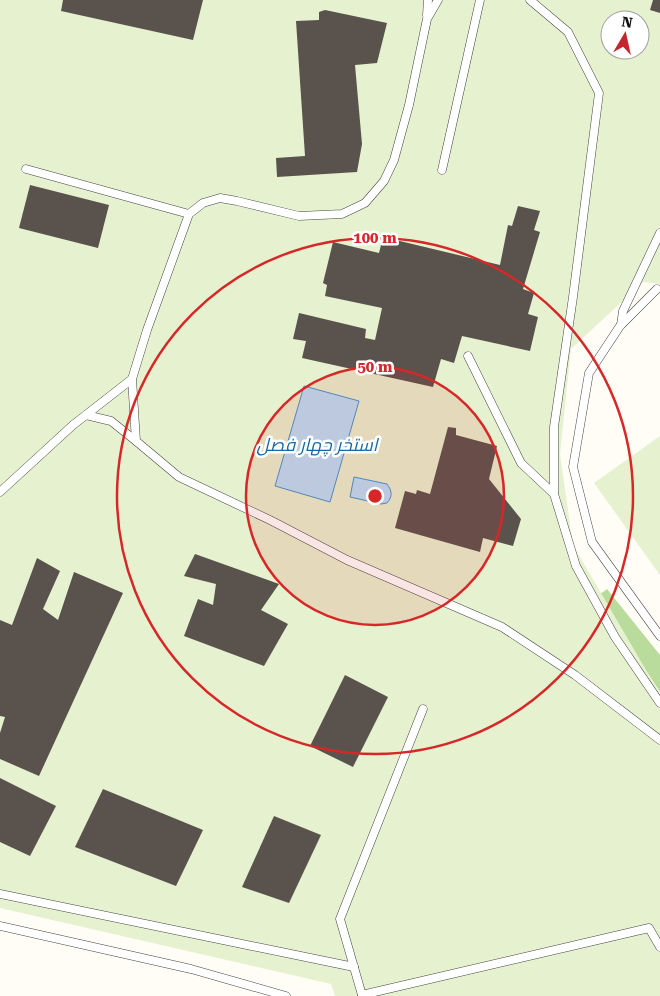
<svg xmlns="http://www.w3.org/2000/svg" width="660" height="996" font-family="'Roboto Serif',Cairo,serif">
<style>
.forest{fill:#b9dc9c}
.pitch{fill:#e6f2cf;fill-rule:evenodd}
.water{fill:#b9e0f7;stroke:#3f96cf}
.building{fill:#5a524d}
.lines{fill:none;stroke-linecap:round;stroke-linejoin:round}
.service-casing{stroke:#444;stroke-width:9}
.service{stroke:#fff;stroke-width:8}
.ring{fill:none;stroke:#d62828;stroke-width:2.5}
.labels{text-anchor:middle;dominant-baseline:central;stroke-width:5;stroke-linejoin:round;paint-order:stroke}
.water-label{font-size:18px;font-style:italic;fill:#1768a6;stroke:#fff}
.centre{fill:#d62828;stroke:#fff;stroke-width:2.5}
.ring-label{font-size:15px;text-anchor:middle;font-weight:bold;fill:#d62828;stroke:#fff;stroke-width:5;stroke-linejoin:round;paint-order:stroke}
</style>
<rect width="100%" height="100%" fill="#fffdf5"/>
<path class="forest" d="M607,589L660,655V692L614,621L599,595Z"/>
<g class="pitch">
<path d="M0,0H660V284L643,282L571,349L560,454L573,545L660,694V996H335L331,984L0,908ZM610,20H640V50H610Z"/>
<path d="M660,436V575L594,483Z"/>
</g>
<g class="water">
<path d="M304,386L359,401L330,502L275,486Z"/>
<path d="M354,477L387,484C392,491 393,496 387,503L381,504L350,497Z"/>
</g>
<g class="building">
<path d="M63,0H203L193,40L61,11Z"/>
<path d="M653,0H660V13L650,10Z"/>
<path d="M325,10L387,23L377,63L355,65L362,144L357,172L277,177L276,158L305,156L296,21L319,20V12Z"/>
<path d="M30,185L109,205L98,248L19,228Z"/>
<path d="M518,206L540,211L534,230L540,232L523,289L534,293L528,314L538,317L530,351L462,336L454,363L441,359L433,387L302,358L306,341L293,339L299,313L366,329L365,338L375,340L382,308L325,296L327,285L323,283L333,242L379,253L383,237L500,265L508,225L512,226Z"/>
<path d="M448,427L456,428V435L497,446L489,479L521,519L513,546L483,538L480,552L395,528L405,491L416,494L417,490L430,494Z"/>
<path d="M195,554L279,584L261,610L288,624L264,666L184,636L198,599L213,605L216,584L184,576Z"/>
<path d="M37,558L60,571L43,609L58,620L74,572L123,593L39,776L0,759V733L5,717L0,716V620L12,625Z"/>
<path d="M345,675L388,697L353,767L310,746Z"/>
<path d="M0,778L56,806L30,856L0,842Z"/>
<path d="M103,789L203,830L176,886L75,847Z"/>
<path d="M274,816L321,835L289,903L242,887Z"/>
</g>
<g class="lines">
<defs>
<g id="service">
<path d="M438,0L427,19L409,105L394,160L384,181L365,203L342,214L299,216L237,201L220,198L203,203L189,214L147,330L132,379L136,441L179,477L270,520L347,560L502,627L575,675L660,740"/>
<path d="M530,0L568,32L599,93L573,297L554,427V494L576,566L615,637L660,703"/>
<path d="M427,15L428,0"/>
<path d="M26,169L189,214"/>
<path d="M442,170L480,0"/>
<path d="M657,289L620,326L589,373L573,467L592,542L660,636"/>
<path d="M621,325L623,311L660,233"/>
<path d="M468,356L521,463L554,494"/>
<path d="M86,415L111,421L136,441"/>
<path d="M0,492L73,425L132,379"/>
<path d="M0,894L354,967"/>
<path d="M0,926L191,969L286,996"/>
<path d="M362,995L340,919L423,709"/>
<path d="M362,996V995L649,928L660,947"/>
</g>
</defs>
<use href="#service" class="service-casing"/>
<use href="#service" class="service"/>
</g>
<circle cx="375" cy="496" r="129" fill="#d62828" fill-opacity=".12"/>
<g class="ring">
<circle cx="375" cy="496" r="129"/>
<circle cx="375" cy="496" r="258"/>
</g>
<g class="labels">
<g class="water-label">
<text x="317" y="444">استخر چهار فصل</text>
</g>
</g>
<circle cx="375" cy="496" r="8" class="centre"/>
<g class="ring-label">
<text x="375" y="243">100 m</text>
<text x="375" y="372">50 m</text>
</g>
<g transform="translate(625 35) rotate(9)"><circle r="24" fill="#ffffff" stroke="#a0a0a0"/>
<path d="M0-4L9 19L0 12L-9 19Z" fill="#c4262e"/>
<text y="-8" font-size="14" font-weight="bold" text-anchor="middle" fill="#111111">N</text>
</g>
</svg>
